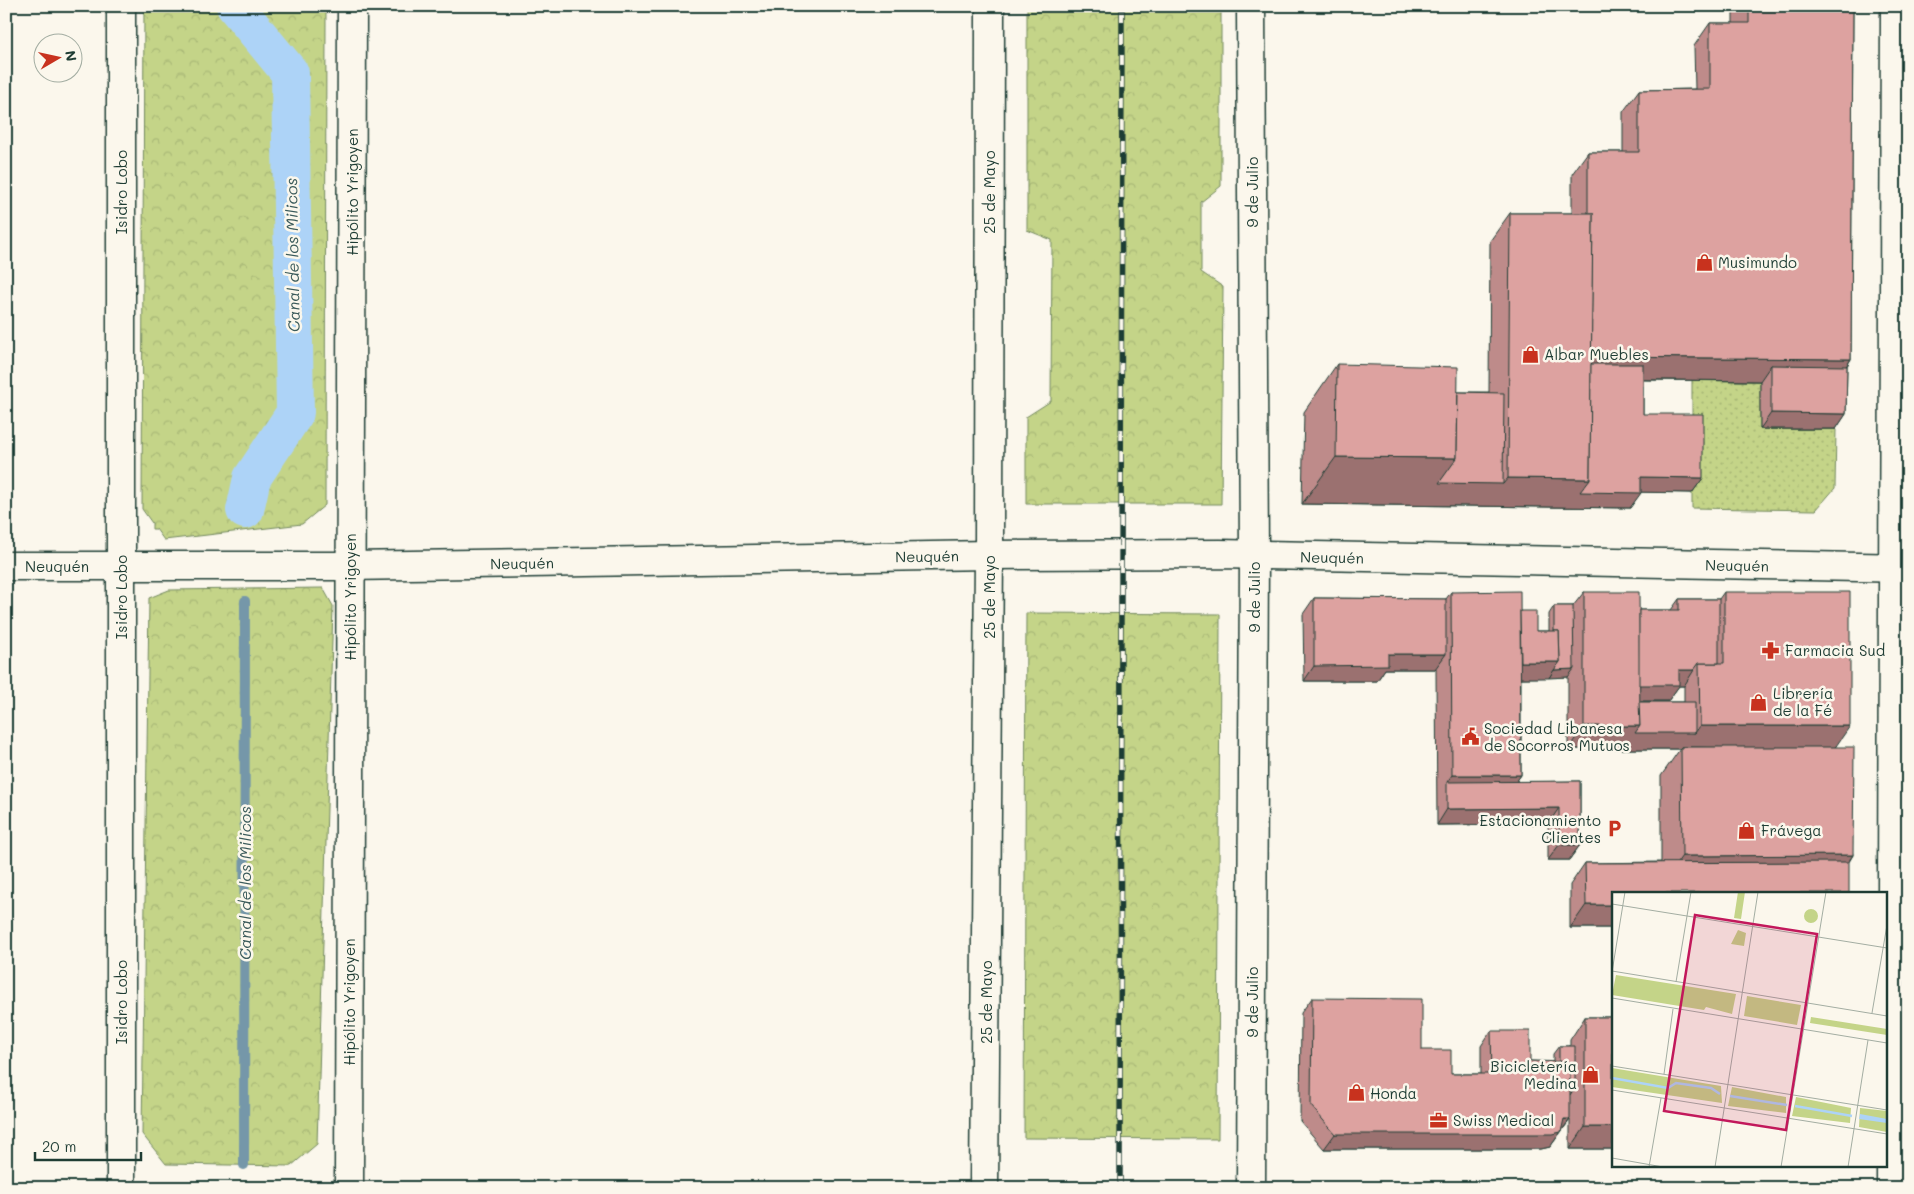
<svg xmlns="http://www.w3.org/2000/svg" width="1914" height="1194" font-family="Mali,sans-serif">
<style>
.grass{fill:url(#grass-dots);stroke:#72885e}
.park{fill:url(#park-crowns);stroke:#72885e}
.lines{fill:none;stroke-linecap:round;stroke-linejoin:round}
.stream{stroke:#7497a9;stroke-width:10}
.canal{stroke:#add3f7;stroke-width:38}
.minor-casing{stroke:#1f3d34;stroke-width:31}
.tertiary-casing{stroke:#1f3d34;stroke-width:31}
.secondary-casing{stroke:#1f3d34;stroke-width:31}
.minor{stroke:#fbf7ec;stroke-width:28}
.tertiary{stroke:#fbf7ec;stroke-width:28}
.secondary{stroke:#fbf7ec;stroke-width:28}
.rail-casing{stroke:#1f3d34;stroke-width:5.5}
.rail{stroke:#fbf7ec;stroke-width:4;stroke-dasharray:11;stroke-linecap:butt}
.wall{fill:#be8b8a;stroke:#1f3d34;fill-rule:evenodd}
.shaded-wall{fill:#9b7170;stroke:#1f3d34}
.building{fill:#dda2a0;stroke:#1f3d34}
.labels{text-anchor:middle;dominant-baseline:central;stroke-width:5;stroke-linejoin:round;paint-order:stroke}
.street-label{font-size:15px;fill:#1f3d34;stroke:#fbf7ec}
.poi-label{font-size:15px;fill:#1f3d34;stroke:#fbf7ec;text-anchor:start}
.water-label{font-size:16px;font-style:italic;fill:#3b5b5b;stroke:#fbf7ec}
.inset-river{fill:none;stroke:#add3f7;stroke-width:2.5}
.inset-road{fill:none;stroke:#a3ada2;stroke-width:1}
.view{fill:#c2185b;fill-opacity:0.15;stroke:#c2185b;stroke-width:2.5}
.inset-edge{fill:none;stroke:#1f3d34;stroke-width:2.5}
</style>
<defs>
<pattern id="grass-dots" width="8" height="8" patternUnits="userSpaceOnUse" patternTransform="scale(1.25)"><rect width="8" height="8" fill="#c4d488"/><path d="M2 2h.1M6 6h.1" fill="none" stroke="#a8b776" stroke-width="1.8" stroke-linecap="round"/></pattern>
<pattern id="park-crowns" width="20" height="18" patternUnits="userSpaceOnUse" patternTransform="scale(1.25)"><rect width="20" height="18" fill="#c4d488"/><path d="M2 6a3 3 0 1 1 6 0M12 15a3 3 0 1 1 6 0" fill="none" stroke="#a8b776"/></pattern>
</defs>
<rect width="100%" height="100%" fill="#fbf7ec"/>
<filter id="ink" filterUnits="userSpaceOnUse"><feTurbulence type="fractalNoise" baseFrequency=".02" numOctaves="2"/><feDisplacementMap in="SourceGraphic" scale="10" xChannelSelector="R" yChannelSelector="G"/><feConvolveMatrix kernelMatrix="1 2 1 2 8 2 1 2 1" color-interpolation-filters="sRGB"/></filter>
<g filter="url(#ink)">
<path class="grass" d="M1692,380L1760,381V429H1836L1835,488L1816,510L1692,508Z"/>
<g class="park">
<path d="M144,6H326L325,505L302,524L164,540L156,529H152V523L142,509Z"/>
<path d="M1027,6H1221V186L1201,202V272L1223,287L1221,504H1026V417L1051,401L1052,240L1027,230Z"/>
<path d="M323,588L333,606L317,1144L291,1166L166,1164L142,1134L149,598L169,590Z"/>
<path d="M1026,613L1220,614L1218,1139L1024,1138Z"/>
</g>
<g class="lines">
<path class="stream" d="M244,1165L245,601"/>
<path class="canal" d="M235,6L290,73L295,413L252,478L245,510"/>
<defs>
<g id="minor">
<path d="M6,566H350L989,555L1220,554L1908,568"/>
<path d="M1891,1188L1895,6"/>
</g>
<g id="tertiary">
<path d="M121,6V1188"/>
<path d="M349,1188L352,6"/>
</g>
<g id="secondary">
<path d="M1251,6L1254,555L1251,1188"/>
<path d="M984,1188L989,555L990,6"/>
</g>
</defs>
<use href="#minor" class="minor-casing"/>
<use href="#tertiary" class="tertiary-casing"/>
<use href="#secondary" class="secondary-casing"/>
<use href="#minor" class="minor"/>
<use href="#tertiary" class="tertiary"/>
<use href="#secondary" class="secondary"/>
<defs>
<path id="rail" d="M1120,1188L1122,6"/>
</defs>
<use href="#rail" class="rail-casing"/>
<use href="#rail" class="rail"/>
</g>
<g class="wall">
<path d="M1733,6H1853L1851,359L1847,366L1846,414L1836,429H1760V381L1643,380V414L1703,478L1692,493L1641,492L1630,508L1302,504L1304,412L1337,364L1458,392H1489L1490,241L1510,213H1572V174L1588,152H1623V112L1639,90L1695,89L1694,46L1710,23H1733Z"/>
<path d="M1451,592L1520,611L1536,631H1549V614L1554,606H1573L1584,592L1639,610H1671L1679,599H1719L1724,592L1836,747L1853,855L1849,862L1613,893V928H1570V885L1585,863L1661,862V776L1680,749H1568V677L1521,678V775L1516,782L1580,781V845L1569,860H1548V824L1437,825L1436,669H1385L1377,681H1304L1303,614L1314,598L1446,599ZM1679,686H1684V702H1639V701H1668Z"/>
<path d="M1312,998L1422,1050L1451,1074H1481V1046L1491,1031L1530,1061L1553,1062V1054L1559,1046H1570V1040L1585,1017H1613V1149H1570V1120L1550,1147L1541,1149H1324L1300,1121L1301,1013Z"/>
</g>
<g class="shaded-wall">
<path d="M1587,357L1851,359L1836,381L1771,365L1760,381L1582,379Z"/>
<path d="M1771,413L1846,414L1836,429H1760Z"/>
<path d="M1336,457L1457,458L1503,484L1508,478L1590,479L1641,493L1630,508L1302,504Z"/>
<path d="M1641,477L1703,478L1692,493L1630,492Z"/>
<path d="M1388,654H1446L1435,669H1385L1377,681H1304L1314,666Z"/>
<path d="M1515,662H1560L1549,678H1505Z"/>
<path d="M1574,669L1568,677L1549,678L1554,670Z"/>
<path d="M1679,670H1694L1684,686H1679L1668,701H1623L1634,685Z"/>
<path d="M1584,726H1640L1695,733L1700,726H1850L1834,749L1681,747L1680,749H1568Z"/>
<path d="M1452,775H1521L1505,797L1447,782Z"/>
<path d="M1559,808L1548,824L1437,825L1447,809Z"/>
<path d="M1559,845H1580L1569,860H1548Z"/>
<path d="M1853,855L1833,884L1661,885L1682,856Z"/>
<path d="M1586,905H1613V928H1570Z"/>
<path d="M1565,1087H1575L1570,1095Z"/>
<path d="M1570,1119L1550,1147L1541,1149H1324L1335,1134Z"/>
<path d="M1585,1127H1613V1149H1570Z"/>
</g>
<g class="building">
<path d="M1749,6H1853L1851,359L1591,357L1593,213H1588V152H1639V90L1710,89V23H1749Z"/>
<path d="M1510,213H1593L1590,479L1508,478Z"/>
<path d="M1337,364L1458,367L1457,458L1336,457Z"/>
<path d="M1591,364H1643V414H1703V478L1641,477V493L1580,492L1590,479Z"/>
<path d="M1771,365L1847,366L1846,414L1771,413Z"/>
<path d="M1458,392L1504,393L1503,484L1439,483L1457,458Z"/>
<path d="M1520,591L1521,775H1452L1451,592Z"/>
<path d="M1584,592H1639L1640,726H1584Z"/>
<path d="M1724,592H1850V726H1700L1699,663H1724Z"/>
<path d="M1314,598L1446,599V654H1388V665L1314,666Z"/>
<path d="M1679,599H1719V663H1699L1694,670H1679V685H1639V610H1679Z"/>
<path d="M1554,606H1573L1574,669L1554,670L1560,662L1559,631H1554Z"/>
<path d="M1520,611H1536V631H1559L1560,662H1521Z"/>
<path d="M1639,702H1695V733H1635L1640,726Z"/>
<path d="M1681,747H1854L1853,855L1682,856Z"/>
<path d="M1580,781V845H1559V808L1447,809V782Z"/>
<path d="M1849,862V893H1613V905H1586L1585,863Z"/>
<path d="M1312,998L1422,999V1050H1451V1074H1492L1491,1031H1530V1061L1570,1062V1119H1564L1561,1132L1552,1134H1335L1311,1106Z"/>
<rect x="1585" y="1017" width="28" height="110"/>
<path d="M1559,1046H1575V1087H1570V1062H1559Z"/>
</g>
</g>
<defs>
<symbol id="shop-bare" viewBox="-9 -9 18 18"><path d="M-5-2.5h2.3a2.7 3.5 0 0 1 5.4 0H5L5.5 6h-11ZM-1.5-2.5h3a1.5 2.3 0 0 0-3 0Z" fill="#c8321e" stroke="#fbf7ec" stroke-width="2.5" paint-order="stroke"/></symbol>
<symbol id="pharmacy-bare" viewBox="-9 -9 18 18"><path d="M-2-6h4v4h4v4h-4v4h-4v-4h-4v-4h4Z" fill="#c8321e" stroke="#fbf7ec" stroke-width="2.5" paint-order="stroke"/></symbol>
<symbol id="civic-bare" viewBox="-9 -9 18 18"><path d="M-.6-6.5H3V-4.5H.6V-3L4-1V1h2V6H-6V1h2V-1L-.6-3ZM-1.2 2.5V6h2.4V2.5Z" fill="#c8321e" stroke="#fbf7ec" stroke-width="2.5" paint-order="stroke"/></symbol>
<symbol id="parking-bare" viewBox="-9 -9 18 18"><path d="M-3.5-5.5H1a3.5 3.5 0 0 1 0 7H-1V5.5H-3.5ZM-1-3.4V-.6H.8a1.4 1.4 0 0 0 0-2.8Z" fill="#c8321e" stroke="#fbf7ec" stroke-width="2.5" paint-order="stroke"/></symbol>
<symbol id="office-bare" viewBox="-9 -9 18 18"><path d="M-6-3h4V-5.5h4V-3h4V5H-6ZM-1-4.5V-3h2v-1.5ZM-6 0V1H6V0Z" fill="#c8321e" stroke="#fbf7ec" stroke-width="2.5" paint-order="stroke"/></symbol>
</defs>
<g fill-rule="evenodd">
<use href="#shop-bare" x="1692" y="250" width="25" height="25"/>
<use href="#shop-bare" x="1518" y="342" width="25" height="25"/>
<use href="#pharmacy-bare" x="1758" y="638" width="25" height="25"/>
<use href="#shop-bare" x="1746" y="690" width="25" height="25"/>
<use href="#civic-bare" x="1458" y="724" width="25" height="25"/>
<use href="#parking-bare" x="1602" y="816" width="25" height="25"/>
<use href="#shop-bare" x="1734" y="818" width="25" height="25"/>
<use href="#shop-bare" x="1578" y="1062" width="25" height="25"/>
<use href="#shop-bare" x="1344" y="1080" width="25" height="25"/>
<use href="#office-bare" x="1426" y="1108" width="25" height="25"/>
</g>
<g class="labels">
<g class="street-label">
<text transform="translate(121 192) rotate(-90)">Isidro Lobo</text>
<text transform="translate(352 192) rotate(-90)">Hipólito Yrigoyen</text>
<text transform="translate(989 192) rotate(-90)">25 de Mayo</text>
<text transform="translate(1252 192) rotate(-90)">9 de Julio</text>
<text transform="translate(927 556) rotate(-1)">Neuquén</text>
<text transform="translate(1332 557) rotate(1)">Neuquén</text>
<text transform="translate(522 563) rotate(-1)">Neuquén</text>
<text transform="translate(1737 565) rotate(1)">Neuquén</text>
<text x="57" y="566">Neuquén</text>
<text transform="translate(121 597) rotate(-90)">Isidro Lobo</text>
<text transform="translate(350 597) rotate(-90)">Hipólito Yrigoyen</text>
<text transform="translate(989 597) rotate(-90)">25 de Mayo</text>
<text transform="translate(1254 597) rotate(-90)">9 de Julio</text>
<text transform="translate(121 1002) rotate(-90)">Isidro Lobo</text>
<text transform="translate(349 1002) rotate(-90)">Hipólito Yrigoyen</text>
<text transform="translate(986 1002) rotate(-90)">25 de Mayo</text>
<text transform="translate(1252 1002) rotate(-90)">9 de Julio</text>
</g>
<g class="poi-label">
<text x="1718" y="262">Musimundo</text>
<text x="1544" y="354">Albar Muebles</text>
<text x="1785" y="650">Farmacia Sud</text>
<text x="1773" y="693">Librería<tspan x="1773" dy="17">de la Fé</tspan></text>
<text x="1484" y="728">Sociedad Libanesa<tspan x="1484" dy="17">de Socorros Mutuos</tspan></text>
<text x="1601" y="820" text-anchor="end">Estacionamiento<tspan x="1601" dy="17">Clientes</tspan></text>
<text x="1761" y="830">Frávega</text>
<text x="1577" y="1066" text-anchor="end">Bicicletería<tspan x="1577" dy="17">Medina</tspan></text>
<text x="1370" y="1093">Honda</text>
<text x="1453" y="1120">Swiss Medical</text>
</g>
<g class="water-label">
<text transform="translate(292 255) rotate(-91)">Canal de los Milicos</text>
<text transform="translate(244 883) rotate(-90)">Canal de los Milicos</text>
</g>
</g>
<g transform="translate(1612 892)">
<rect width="275" height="275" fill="#fbf7ec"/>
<path d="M126,0H133L129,27L122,26ZM192 24a7 7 0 1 1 14 0a7 7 0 1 1-14 0ZM126,38L134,41L132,54L119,52Z" fill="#c4d488"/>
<path d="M4,83L124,102L120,122L94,115L92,118L0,103ZM135,104L189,113L185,133L132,124ZM199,125L275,137V143L198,131ZM0,176L109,194L110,211L0,195ZM120,195L174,205V221L116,214ZM184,205L239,216L238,231L180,224ZM248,216L275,219V240L247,235Z" fill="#c4d488"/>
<path d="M248,222L275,227V231L247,227Z" fill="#add3f7"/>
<path class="inset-river" d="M0,186L56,196L64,191L99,196L108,202M118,204L175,213M183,214L240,224"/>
<path class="inset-road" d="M0,12L275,56M0,79L275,124M0,80L13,0M64,90L79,0M0,106L275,151M260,121L275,33M0,174L275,218M52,182L61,117M0,198L275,242M0,266L51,275M37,275L49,206M103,275L146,0M169,275L214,0M236,275L256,148"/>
<path class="view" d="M83,23L205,42L174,238L52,219Z"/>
<rect width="275" height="275" class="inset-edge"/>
</g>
<rect width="1914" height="1194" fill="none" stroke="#fbf7ec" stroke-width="25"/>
<rect x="12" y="12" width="1889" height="1169" fill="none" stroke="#1f3d34" stroke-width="2" filter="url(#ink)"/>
<g transform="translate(58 58) rotate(81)"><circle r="24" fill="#fbf7ec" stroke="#a3ada2"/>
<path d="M0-4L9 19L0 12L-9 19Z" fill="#c8321e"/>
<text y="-8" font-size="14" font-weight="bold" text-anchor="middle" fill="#1f3d34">N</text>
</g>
<path d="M35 1152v8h106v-8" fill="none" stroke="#1f3d34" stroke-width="2.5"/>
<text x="42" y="1152" font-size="15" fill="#1f3d34" stroke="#fbf7ec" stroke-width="4" paint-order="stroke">20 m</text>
</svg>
